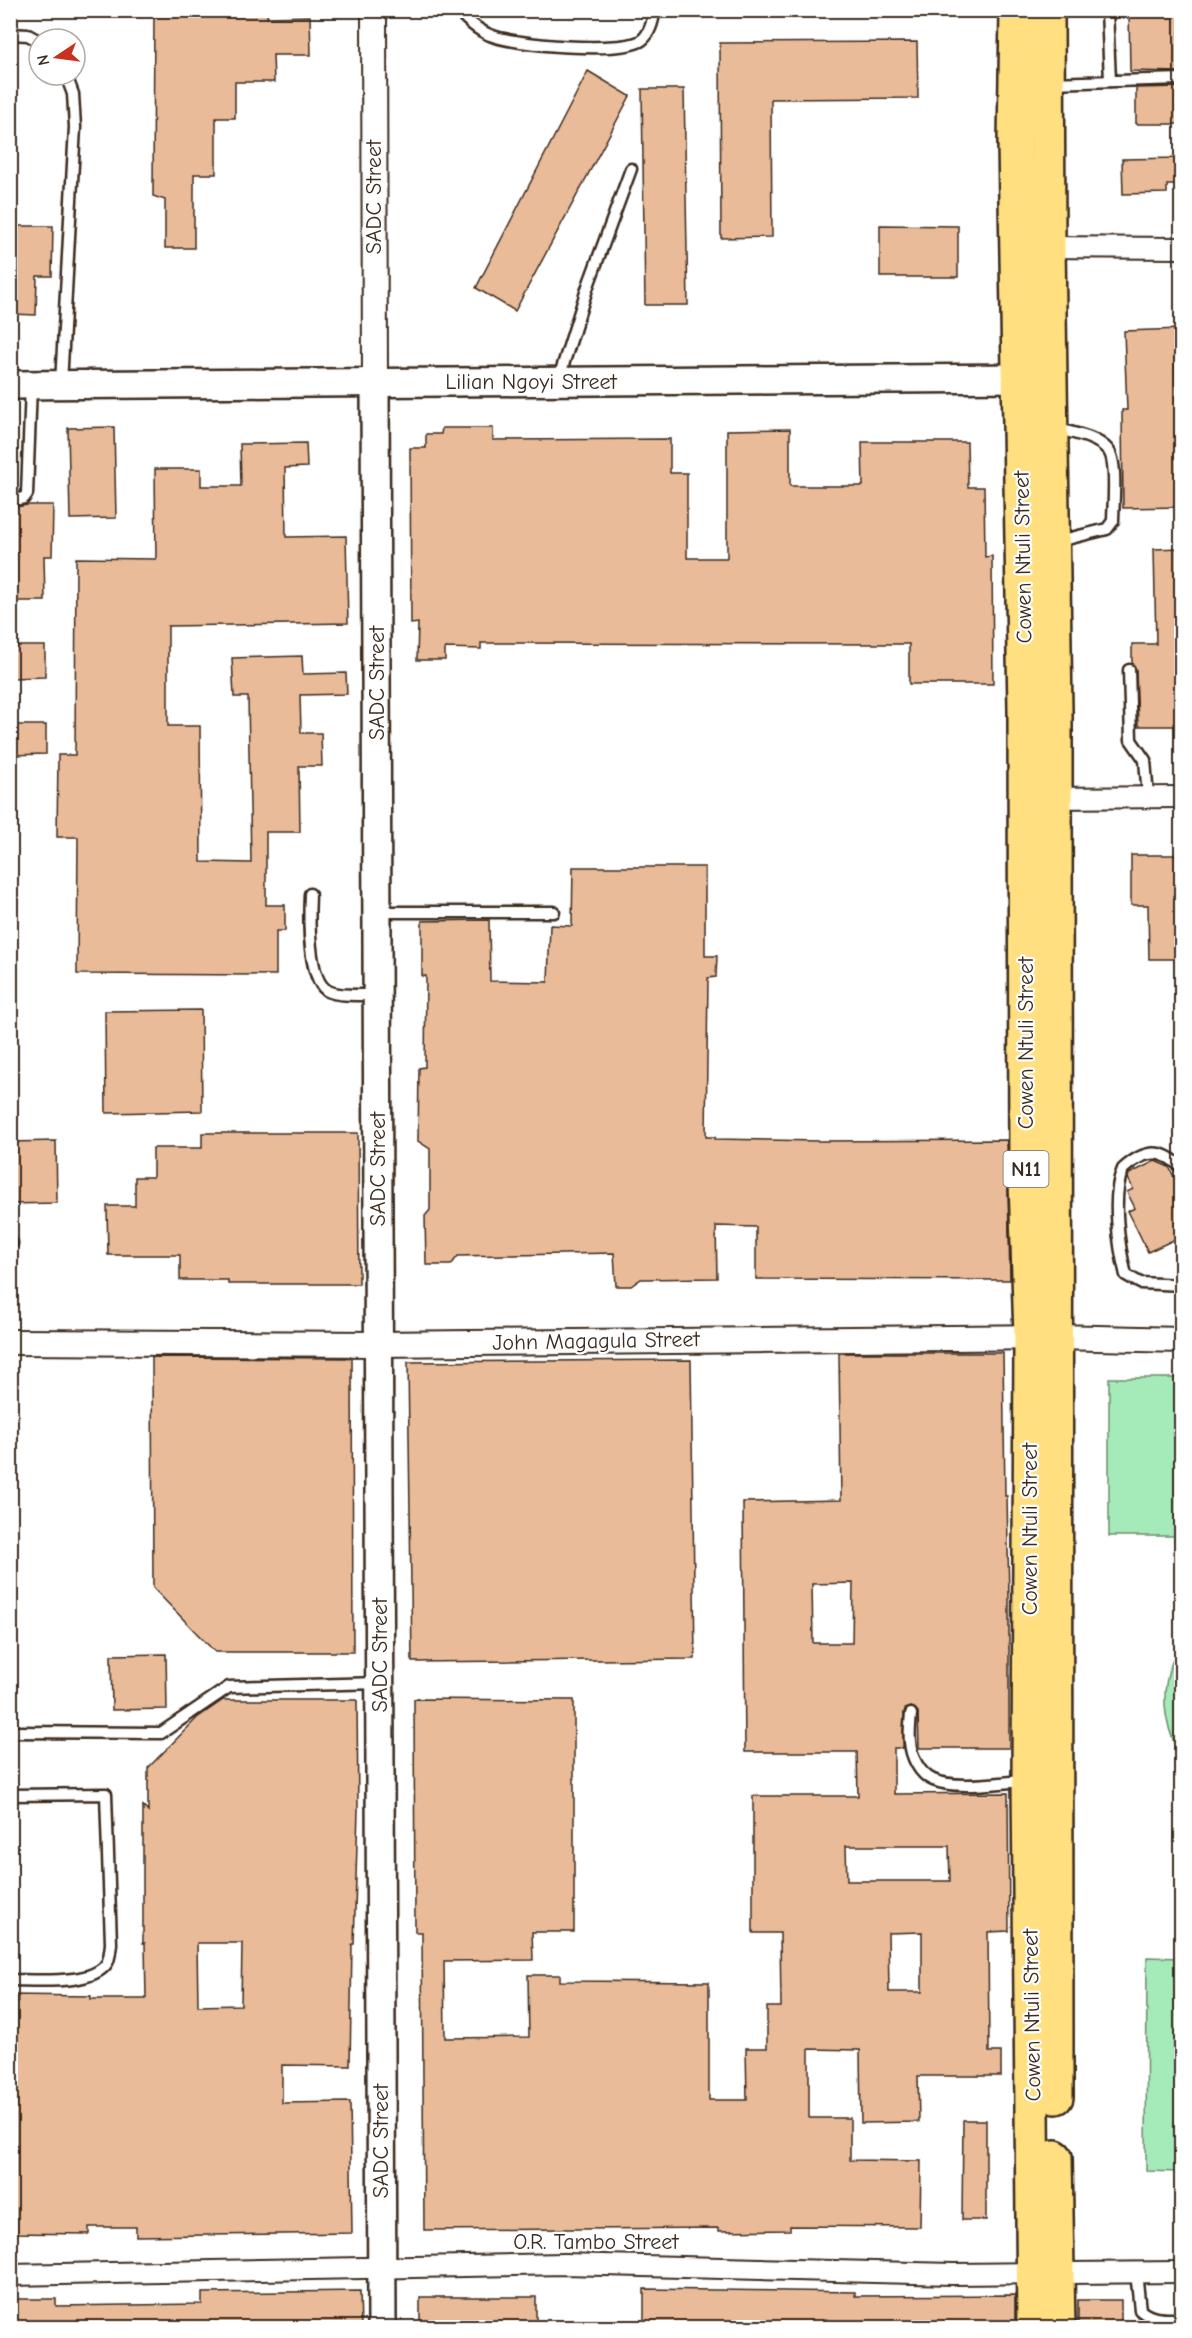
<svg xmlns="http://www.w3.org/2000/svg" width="1192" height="2338" font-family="'Comic Neue',sans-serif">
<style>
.green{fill:#a4ebb9;stroke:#708a6c;stroke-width:1.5}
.building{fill:#e9bb99;stroke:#3b2a1e;stroke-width:1.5;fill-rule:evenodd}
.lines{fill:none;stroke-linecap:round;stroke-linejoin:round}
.service-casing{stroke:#3b2a1e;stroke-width:15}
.minor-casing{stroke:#3b2a1e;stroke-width:24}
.tertiary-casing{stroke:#3b2a1e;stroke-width:28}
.secondary-casing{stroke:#3b2a1e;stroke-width:32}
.trunk-casing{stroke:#3b2a1e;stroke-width:38}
.service{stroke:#fff;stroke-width:10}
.minor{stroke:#fff;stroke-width:20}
.tertiary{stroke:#fff;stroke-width:24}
.secondary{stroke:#fff;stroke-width:27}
.trunk{stroke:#ffdf80;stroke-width:33}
.labels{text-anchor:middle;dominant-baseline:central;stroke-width:4.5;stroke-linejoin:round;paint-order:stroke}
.shield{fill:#fff;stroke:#766a62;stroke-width:1.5}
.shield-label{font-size:21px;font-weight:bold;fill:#3b2a1e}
.street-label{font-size:22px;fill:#3b2a1e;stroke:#fff}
</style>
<rect width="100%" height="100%" fill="#fff"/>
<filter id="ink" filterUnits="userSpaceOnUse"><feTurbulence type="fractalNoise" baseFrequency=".0167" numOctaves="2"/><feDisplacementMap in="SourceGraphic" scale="12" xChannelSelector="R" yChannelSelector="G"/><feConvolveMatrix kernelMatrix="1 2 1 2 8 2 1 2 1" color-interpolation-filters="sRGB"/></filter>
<g filter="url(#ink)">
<g class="green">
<rect x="1109" y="1378" width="72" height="158"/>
<path d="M1181,1644V1756C1160,1719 1159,1680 1181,1644Z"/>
<path d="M1147,1957L1181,1958V2172L1146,2171Z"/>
</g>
<g class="building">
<path d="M154,10H267V17L310,16L311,55H273L274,82H235V118H216V174H194V248H165V200L153,196Z"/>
<path d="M1129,10H1182V72L1130,71Z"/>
<path d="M917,42L918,98L771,99L772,237L721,238L720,43Z"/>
<path d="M588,71L630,96L515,311L476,288Z"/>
<path d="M1182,87V124H1136V88Z"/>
<path d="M642,89H684L688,305H645Z"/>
<path d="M1182,158V185H1167V193L1123,194L1122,159Z"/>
<path d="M880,225L958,226V277H880Z"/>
<path d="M16,226H53L52,276H37L36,315L12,314L10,264H16Z"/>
<path d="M1182,329V354H1175L1177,409H1182V507L1123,508L1122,410H1127L1124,331Z"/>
<path d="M114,427L116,518L70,519L68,428Z"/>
<path d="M442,428H493V440L670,439V473H687V558H727V430L790,429V486H863L862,442H967L968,487H984L985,557L992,556L993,684H909V644L481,643V649L445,648V660H417L418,623L411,624L410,448H426V434H441Z"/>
<path d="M306,443L307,467L285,468L286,537L346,536L348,623L168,626V726H200L201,862L251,863L248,697H234L232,658L302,656L303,674L346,673L347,694L300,695L301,733H321L322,766H299L300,832H266V905H285V931H276V975L77,974L78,837H57L58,755H75L76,558L156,559L155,469H201V486H241L240,444Z"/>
<path d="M27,505H53L52,556H44L45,601H10V508Z"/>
<path d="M1182,548V726H1138L1136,670L1132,663V644H1156L1154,549Z"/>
<path d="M10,646H45V677L10,678Z"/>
<path d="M10,725H46V754L10,755Z"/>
<path d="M1131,855H1182V959H1149L1148,905H1131Z"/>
<path d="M573,867H705V956H717L716,977L708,978L706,1137H715V1139L818,1141L1007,1140L1010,1280L756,1279V1227L716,1226L717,1278L641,1279L631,1286H616L614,1253L458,1256L451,1265H426L425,1216L430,1210V1149L418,1141L419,1068L425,1067L426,976H422V921L489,920L490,981L548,982L550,925L572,926Z"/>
<path d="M201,1010L202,1111L106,1113L105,1011Z"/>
<path d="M202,1133H358L359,1284H228V1280H180V1255H108L107,1206H135V1177H153V1148H202Z"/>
<path d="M56,1141L57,1203L10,1204V1142Z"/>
<path d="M1155,1161L1169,1167L1182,1192V1236L1148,1252L1128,1211L1135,1208L1127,1192L1133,1189L1128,1178L1129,1174Z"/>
<path d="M839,1353H1003L1005,1496H1007L1009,1597V1748H919L918,1712L911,1707L905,1709L904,1713L903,1748H894V1794L1008,1793L1009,1931L988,1932L989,2052H1001V2076H918L919,2122L861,2123L860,2050L809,2049V2118H850V2160L921,2161L920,2227L790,2226V2230L719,2231V2228L424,2230L422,1932H415L414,1699L574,1700V1932H532L533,1960L444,1961L445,2038L529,2037L528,1975H560V1981L709,1982V2100H747L746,2048H767V2007H781L780,1933H753V1796H858L857,1752H745L743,1502L841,1500ZM853,1583L852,1643H813L812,1584ZM846,1846H949L950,1881H847ZM922,1932V1992H889L888,1933Z"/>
<path d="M152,1357L352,1358L353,1652H215L153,1588Z"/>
<path d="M691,1360L695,1659L412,1662L408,1362Z"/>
<path d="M166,1654L167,1709L112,1710L111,1655Z"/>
<path d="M223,1700H357L358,1810L354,1944H352L350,2066L282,2065V2103L350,2102L352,2233L136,2236V2227H89V2234L10,2233V1995L91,1996V1999H146L145,1943H143V1806L148,1812V1768L197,1718ZM197,1943H242L241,2005L198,2006Z"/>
<path d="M963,2120H986V2220H962Z"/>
<path d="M644,2289L855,2292V2296L1015,2295V2328H644Z"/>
<path d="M360,2291L361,2328H10V2299H56V2306L202,2304V2293Z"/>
<rect x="420" y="2297" width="116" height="31"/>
<rect x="1078" y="2300" width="43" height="28"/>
</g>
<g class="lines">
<defs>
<g id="service">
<path d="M457,10C467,20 477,30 490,35C513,45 623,54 642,40C650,34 653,20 655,10"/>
<path d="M1107,10L1110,81"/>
<path d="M10,34L28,35L39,41"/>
<path d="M1050,83L1182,79"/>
<path d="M558,381L588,286L631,169"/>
<path d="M61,384L75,127L73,94L66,75"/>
<path d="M1055,428C1071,433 1096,436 1108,450C1118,461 1113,505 1113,521L1107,529L1055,542"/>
<path d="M10,501L24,498L27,494L31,385"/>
<path d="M1129,670L1131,740L1145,760L1148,797"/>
<path d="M310,894C309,915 307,984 330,992C344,997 363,994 378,995"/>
<path d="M378,912H554"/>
<path d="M1182,1168C1161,1147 1144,1150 1123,1169C1111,1195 1119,1248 1126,1275L1140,1283L1182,1285"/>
<path d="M10,1245L12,1243"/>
<path d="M911,1714C910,1723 909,1733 910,1742C911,1756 919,1774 933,1780C957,1790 1000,1782 1026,1781"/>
<path d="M10,1732L161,1733L229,1687L380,1683"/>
<path d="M10,1795L106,1794L111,1944C110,1950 110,1958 107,1963C93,1986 34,1980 10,1980"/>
<path d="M1136,2272L1140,2310C1153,2321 1165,2319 1182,2319"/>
</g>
<g id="minor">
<path d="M1040,247L1182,248"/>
<path d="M1046,798L1182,797"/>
<path d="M10,2275L564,2264L953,2274L1182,2272"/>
</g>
<g id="tertiary">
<path d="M374,10L375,383"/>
<path d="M10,1342L378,1344L1056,1337L1182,1340"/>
</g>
<g id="secondary">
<path d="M375,383L382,2328"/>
<path d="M10,385L1038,378"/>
</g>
<g id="trunk">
<path d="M1017,10L1015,143L1025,709L1026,1181L1031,1337L1029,1781L1034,2328"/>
<path d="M1047,10L1048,247L1055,712L1056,2097"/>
<path d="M1055,2157L1058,2328"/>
</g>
</defs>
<use href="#service" class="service-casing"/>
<use href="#minor" class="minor-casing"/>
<use href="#tertiary" class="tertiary-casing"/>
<use href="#secondary" class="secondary-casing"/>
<use href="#trunk" class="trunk-casing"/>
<use href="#service" class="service"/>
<use href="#minor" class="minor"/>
<use href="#tertiary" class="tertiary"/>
<use href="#secondary" class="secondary"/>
<use href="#trunk" class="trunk"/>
</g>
</g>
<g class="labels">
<rect class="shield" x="1003.5" y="1151" width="45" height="36" rx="4.5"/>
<g class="shield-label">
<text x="1026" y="1169">N11</text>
</g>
<g class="street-label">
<text transform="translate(374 197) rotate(-90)">SADC Street</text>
<text x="531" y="382">Lilian Ngoyi Street</text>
<text transform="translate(1023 557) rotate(-91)">Cowen Ntuli Street</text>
<text transform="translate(377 683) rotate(-90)">SADC Street</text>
<text transform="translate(1026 1043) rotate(-90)">Cowen Ntuli Street</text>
<text transform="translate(378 1169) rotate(-90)">SADC Street</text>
<text transform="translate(596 1341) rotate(-1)">John Magagula Street</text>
<text transform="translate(1030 1529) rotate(-90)">Cowen Ntuli Street</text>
<text transform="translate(380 1655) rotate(-90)">SADC Street</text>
<text transform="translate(1032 2015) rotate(-91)">Cowen Ntuli Street</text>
<text transform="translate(381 2141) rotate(-90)">SADC Street</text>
<text x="596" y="2242">O.R. Tambo Street</text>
</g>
</g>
<rect width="1192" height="2338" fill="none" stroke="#fff" stroke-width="36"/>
<rect x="18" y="18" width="1156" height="2302" fill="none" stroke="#3b2a1e" stroke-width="2" filter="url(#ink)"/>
<g transform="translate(57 57) rotate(257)"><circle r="28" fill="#ffffff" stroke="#b1aaa5" stroke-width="1.5"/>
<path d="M0-4.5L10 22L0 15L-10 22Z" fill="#c8321e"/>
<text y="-9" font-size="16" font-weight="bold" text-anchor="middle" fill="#3b2a1e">N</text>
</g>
</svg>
